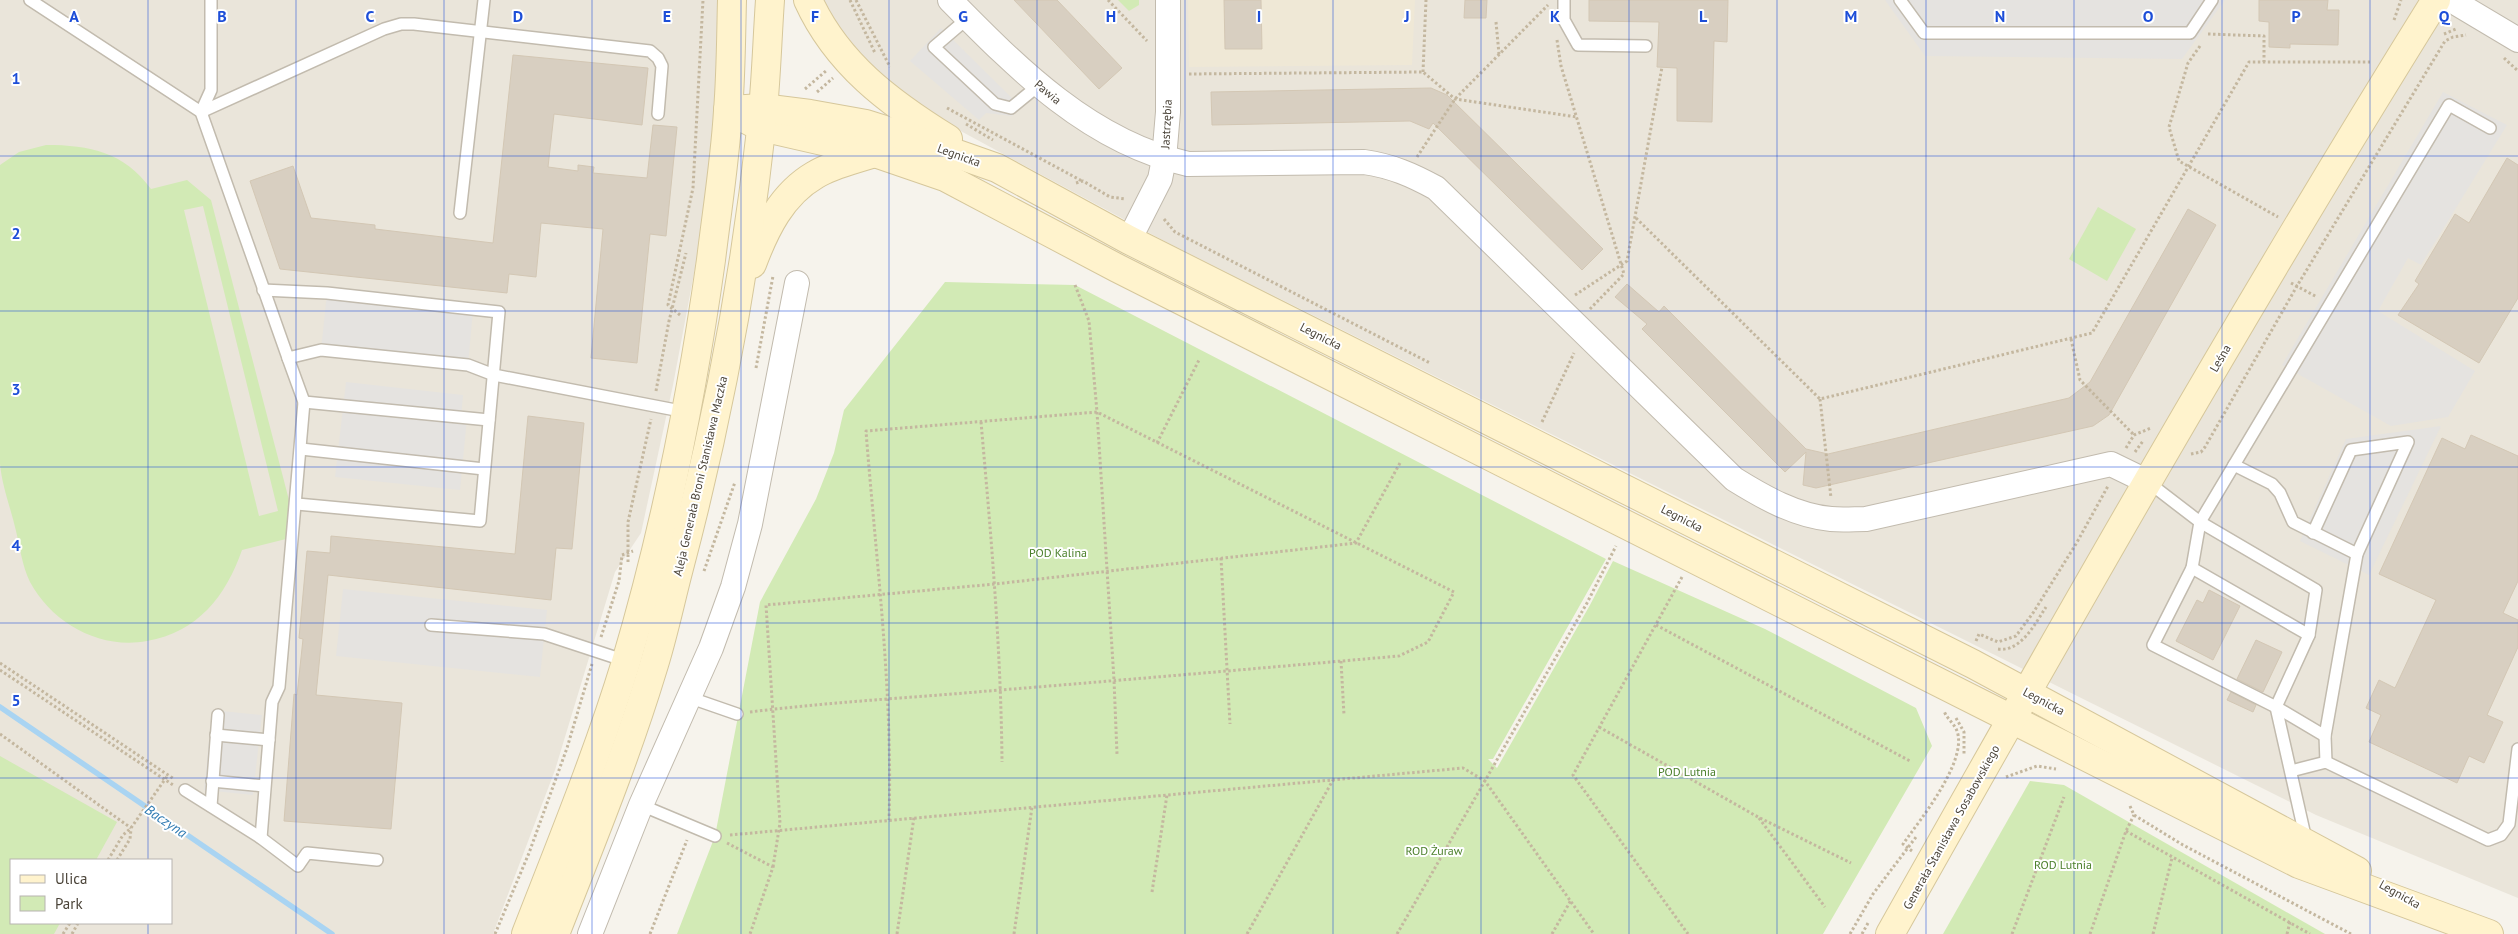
<svg xmlns="http://www.w3.org/2000/svg" width="2518" height="934" font-family="'PT Sans',sans-serif">
<style>
.residential{fill:#eae5da;fill-rule:evenodd}
.education{fill:#efe8d6}
.green{fill:#d2eab5;fill-rule:evenodd}
.parking{fill:#e5e3e0}
.lines{fill:none;stroke-linecap:round;stroke-linejoin:round}
.stream{stroke:#a9d4f2;stroke-width:5.5}
.building{fill:#d8cfc1;stroke:#d3c7b4}
.lane-casing{stroke:#c2bbae;stroke-width:14}
.street-casing{stroke:#c2bbae;stroke-width:26}
.secondary-casing{stroke:#d6c79b;stroke-width:30}
.path{stroke:#c4b79f;stroke-width:3;stroke-dasharray:2.5 2.5;stroke-linecap:butt}
.lane{stroke:#fff;stroke-width:11}
.street{stroke:#fff;stroke-width:24}
.secondary{stroke:#fff3cd;stroke-width:28}
.path-bridge{stroke:#c4b79f;stroke-width:3;stroke-dasharray:2.5 2.5;stroke-linecap:butt}
.grid{fill:none;stroke:#1d4ed8;stroke-width:1;stroke-opacity:0.55}
.labels{text-anchor:middle;dominant-baseline:central;stroke-width:4;stroke-linejoin:round;paint-order:stroke}
.street-label{font-size:12px;fill:#4b4439;stroke:#fff}
.park-label{font-size:12px;fill:#4a7f2a;stroke:#fff}
.water-label{font-size:14px;font-style:italic;fill:#2e7ab2;stroke:#fff}
.grid-label{font-size:16px;text-anchor:middle;font-weight:bold;fill:#1d4ed8;stroke:#fff;stroke-width:4;stroke-linejoin:round;paint-order:stroke}
</style>
<rect width="100%" height="100%" fill="#f6f3ec"/>
<g class="residential">
<path d="M0,0H721L711,183L673,385L641,533L615,572L555,770L493,934H0ZM11,860H171V923H11Z"/>
<path d="M820,0H2518V898L2316,815L1168,243L907,102L843,38Z"/>
</g>
<path class="education" d="M1188,0H1415L1412,65L1189,67Z"/>
<g class="green">
<path d="M1118,0H1139V5L1129,11Z"/>
<path d="M46,145C90,145 124,152 151,189L187,180L211,200L290,504L286,539L242,550C226,596 198,632 147,641C100,650 52,623 30,582C22,566 20,547 16,531C11,509 2,486 0,464C0,432 0,398 0,366C0,299 0,232 0,165L19,152ZM203,206L278,511L259,516L184,210Z"/>
<path d="M2098,207L2136,229L2107,281L2069,259Z"/>
<path d="M945,282L1075,285L1606,559L1493,759H1488L1497,768L1590,605L1613,561L1765,629L1916,708L1932,746L1823,934H677L715,836L760,602L816,499L834,453L844,410Z"/>
<path d="M0,756L117,822L96,860H11V923H60L54,934H0Z"/>
<path d="M2030,781L2064,785L2325,934H1943Z"/>
</g>
<g class="parking">
<path d="M1885,0H2225L2182,59L1925,56Z"/>
<path d="M941,28L1020,106L1012,116L986,113L979,120L910,61Z"/>
<path d="M2443,92L2507,125L2421,265L2408,258L2378,311L2475,371L2448,417L2391,426L2282,365Z"/>
<path d="M327,293L473,310L468,365L321,350Z"/>
<path d="M346,382L463,395L461,417L467,418L460,490L335,477Z"/>
<path d="M2441,426L2369,575L2300,541L2346,439Z"/>
<path d="M343,589L547,610L540,677L336,656Z"/>
<path d="M212,710L262,715L253,795L204,790Z"/>
</g>
<g class="lines">
<path class="stream" d="M0,707L332,934"/>
</g>
<g class="building">
<path d="M1014,0H1057L1122,68L1099,89Z"/>
<path d="M1224,0H1261L1262,49H1225Z"/>
<path d="M1465,0H1487L1486,18H1464Z"/>
<path d="M1589,0H1728L1727,42L1714,41L1712,122L1677,121V68L1657,67L1659,22L1589,21Z"/>
<path d="M2259,0H2328L2327,10H2339L2338,45L2290,44V48L2269,47V22L2259,21Z"/>
<path d="M513,55L648,68L642,125L554,114L548,167L578,171V165L594,167L593,173L647,178L653,125L677,127L666,236L650,234L637,363L591,358L603,229L541,223L536,277L509,274L507,293L280,269L250,181L293,166L311,218L375,225V229L493,243Z"/>
<path d="M1431,88L1447,95L1603,249L1582,270L1433,123L1429,129L1410,121L1212,125L1211,92Z"/>
<path d="M2507,158L2518,165V298L2479,363L2398,315L2419,284L2415,281L2455,214L2469,223Z"/>
<path d="M2188,209L2216,225L2109,415L2093,426L1816,488L1803,485L1806,452L1785,472L1642,329L1647,324L1615,297L1627,284L1659,312L1664,306L1806,449L1828,454L2069,398L2090,382Z"/>
<path d="M528,416L584,423L572,549L556,548L551,600L328,575L316,695L402,703L391,829L284,821L294,694L297,695L303,639L299,638L307,551L330,553L331,536L515,554Z"/>
<path d="M2471,435L2518,456V581L2503,613L2518,620V647L2487,715L2503,722L2484,763L2469,756L2457,783L2369,742L2381,715L2366,708L2379,680L2395,688L2436,600L2379,574L2442,438L2465,449Z"/>
<path d="M2209,590L2240,606L2213,660L2176,641L2197,600L2203,603Z"/>
<path d="M2256,640L2282,652L2263,692L2237,679Z"/>
<path d="M2231,692L2256,705L2253,712L2227,700Z"/>
</g>
<g class="lines">
<defs>
<g id="lane">
<path d="M30,0L201,112L288,358L321,350L468,365L494,375L686,412"/>
<path d="M211,0V90L201,112L384,29L401,24H414L650,51L658,58L662,66L658,114"/>
<path d="M1564,0V20L1578,45L1646,46"/>
<path d="M1900,0L1924,33H2190L2212,0"/>
<path d="M968,18L934,47L995,104L1011,108L1039,85"/>
<path d="M460,213L484,0"/>
<path d="M263,290L327,293L499,312L480,521L297,504"/>
<path d="M304,402L489,420"/>
<path d="M301,449L484,469"/>
<path d="M2234,465L2272,484L2280,493L2293,522L2357,554"/>
<path d="M2148,482L2200,522L2316,590L2309,635L2276,707L2306,840"/>
<path d="M2313,533L2351,450L2408,442L2357,554L2325,736L2326,762"/>
<path d="M2192,568L2309,635"/>
<path d="M431,625L544,634L626,661"/>
<path d="M688,697L737,714"/>
<path d="M216,735L269,740"/>
<path d="M2325,736L2276,707L2153,645L2192,568L2200,522L2449,105L2490,128"/>
<path d="M2291,771L2326,762L2488,840L2501,835L2509,824L2518,749"/>
<path d="M212,781L264,786"/>
<path d="M185,790L261,838L298,866L307,853L377,860"/>
<path d="M641,805L715,836"/>
<path d="M211,806L218,715"/>
<path d="M261,838L272,702L279,687L304,402L288,358"/>
</g>
<g id="street">
<path d="M950,0C1018,69 1090,142 1188,164L1364,162C1392,166 1412,175 1436,188L1734,479C1763,497 1796,516 1831,519C1843,520 1855,519 1866,519L2111,464L2148,482"/>
<path d="M2451,0L2518,40"/>
<path d="M1129,240L1160,179L1164,159L1168,112V0"/>
<path d="M590,934L641,805L711,648L733,587L750,524L797,283"/>
</g>
<g id="secondary">
<path d="M808,0C837,64 890,103 948,139"/>
<path d="M728,110L761,127L875,153L945,177L1117,268L2299,864L2489,934"/>
<path d="M730,110L762,108L810,114L866,124L920,141L997,168L1129,240L1973,664L2357,871"/>
<path d="M752,264C765,229 782,194 815,175C833,164 854,160 874,153"/>
<path d="M526,934C561,844 598,754 626,662C665,531 692,395 711,260C717,210 725,161 728,111C731,74 731,37 732,0"/>
<path d="M555,934C589,847 625,760 652,671C663,637 670,602 679,568C717,424 745,278 761,130C766,87 767,43 770,0"/>
<path d="M1890,934C2067,620 2245,306 2436,0"/>
</g>
</defs>
<use href="#lane" class="lane-casing"/>
<use href="#street" class="street-casing"/>
<use href="#secondary" class="secondary-casing"/>
<g class="path">
<path d="M850,0L875,53"/>
<path d="M856,0L890,67"/>
<path d="M1108,0L1147,41"/>
<path d="M2394,20L2401,0"/>
<path d="M1496,22L1499,54"/>
<path d="M2208,34L2264,36V62"/>
<path d="M2444,34L2456,29"/>
<path d="M1557,40L1561,66L1624,274L1589,310"/>
<path d="M2200,46L2188,63L2169,127L2179,161L2278,217"/>
<path d="M2504,58L2518,71"/>
<path d="M1423,72L1426,0"/>
<path d="M1189,74L1423,72L1455,99L1577,117"/>
<path d="M805,89L827,70"/>
<path d="M817,92L833,78"/>
<path d="M947,108L1082,181"/>
<path d="M966,124L993,140"/>
<path d="M1417,157L1455,99L1548,5"/>
<path d="M1076,183L1083,181L1110,197L1126,199"/>
<path d="M1636,218L1820,399L2092,333L2249,62H2370"/>
<path d="M1164,219L1175,232L1430,363"/>
<path d="M2291,283L2317,297"/>
<path d="M1075,285L1089,321L1097,412L1114,680L1117,754"/>
<path d="M1575,295L1627,261L1662,67"/>
<path d="M680,315L668,305L693,188L703,0"/>
<path d="M2071,339L2080,380L2134,435"/>
<path d="M756,368L773,276"/>
<path d="M656,391L669,321L686,253"/>
<path d="M1820,399L1831,498"/>
<path d="M981,422C991,535 1001,648 1002,762"/>
<path d="M1542,422L1574,353"/>
<path d="M1157,443L1199,360"/>
<path d="M2126,448L2134,435L2151,428"/>
<path d="M2135,452L2143,441"/>
<path d="M2191,454L2201,452L2205,447L2297,286L2445,41L2453,37L2466,35"/>
<path d="M1221,558L1230,724"/>
<path d="M628,562V522L651,419"/>
<path d="M704,571L735,482"/>
<path d="M1682,577L1573,775L1688,934"/>
<path d="M1656,625L1910,761"/>
<path d="M601,637L619,581L622,555L633,551"/>
<path d="M1976,641L1979,634L1998,642L2016,636L2033,613L2076,544L2108,486"/>
<path d="M1998,649C2021,652 2035,624 2046,607"/>
<path d="M1341,661L1344,715"/>
<path d="M0,663L174,779"/>
<path d="M0,670L173,785"/>
<path d="M750,712C829,702 909,698 988,691C1125,680 1262,668 1399,656L1428,642L1454,592L1097,412L866,431C876,560 893,690 889,820"/>
<path d="M1956,718L1964,732V754"/>
<path d="M1599,727L1758,817L1851,863"/>
<path d="M0,734L131,828"/>
<path d="M2006,777L2037,766L2056,769"/>
<path d="M2130,806L2134,815L2183,845L2351,934"/>
<path d="M1759,818L1825,907"/>
<path d="M2126,831L2310,934"/>
<path d="M730,835L1463,768L1485,781L1594,934"/>
<path d="M727,843L773,867L750,934"/>
<path d="M1912,851L1903,844C1920,820 1968,761 1957,731C1954,723 1947,719 1944,711"/>
<path d="M108,860L123,835L131,828"/>
<path d="M117,860L130,839L131,829"/>
<path d="M773,867L780,823L766,605L995,584L1356,543L1400,463"/>
<path d="M1152,892L1167,795"/>
<path d="M63,934L70,923"/>
<path d="M72,934L78,923"/>
<path d="M495,934L529,853L567,748L592,664"/>
<path d="M650,934L687,840"/>
<path d="M897,934L914,817"/>
<path d="M1014,934L1032,807"/>
<path d="M1247,934L1333,780"/>
<path d="M1397,934L1587,603L1616,546"/>
<path d="M1552,934L1571,900"/>
<path d="M1850,934L1873,894L1916,837"/>
<path d="M1862,934L1868,923"/>
<path d="M2012,934L2064,797"/>
<path d="M2090,934L2126,831L2134,815"/>
<path d="M2153,934L2172,858"/>
<path d="M2287,934L2290,922"/>
</g>
<use href="#lane" class="lane"/>
<use href="#street" class="street"/>
<use href="#secondary" class="secondary"/>
<path class="path-bridge" d="M131,828L168,775"/>
</g>
<path class="grid" d="M148,0V860M296,0V934M444,0V934M592,0V934M741,0V934M889,0V934M1037,0V934M1185,0V934M1333,0V934M1481,0V934M1629,0V934M1777,0V934M1926,0V934M2074,0V934M2222,0V934M2370,0V934M0,156H2518M0,311H2518M0,467H2518M0,623H2518M0,778H2518M148,923V934"/>
<g class="labels">
<g class="street-label">
<text transform="translate(1048 92) rotate(40)">Pawia</text>
<text transform="translate(1166 124) rotate(-87)">Jastrzębia</text>
<text transform="translate(959 155) rotate(20)">Legnicka</text>
<text transform="translate(1321 336) rotate(27)">Legnicka</text>
<text transform="translate(2220 358) rotate(-60)">Leśna</text>
<text transform="translate(700 476) rotate(-77)">Aleja Generała Broni Stanisława Maczka</text>
<text transform="translate(1682 518) rotate(27)">Legnicka</text>
<text transform="translate(2044 701) rotate(28)">Legnicka</text>
<text transform="translate(1951 827) rotate(-61)">Generała Stanisława Sosabowskiego</text>
<text transform="translate(2400 894) rotate(29)">Legnicka</text>
</g>
<g class="park-label">
<text x="1058" y="552">POD Kalina</text>
<text x="1687" y="771">POD Lutnia</text>
<text x="1434" y="850">ROD Żuraw</text>
<text x="2063" y="864">ROD Lutnia</text>
</g>
<g class="water-label">
<text transform="translate(166 821) rotate(34)">Baczyna</text>
</g>
</g>
<g class="grid-label">
<text x="74" y="22">A</text>
<text x="222" y="22">B</text>
<text x="370" y="22">C</text>
<text x="518" y="22">D</text>
<text x="667" y="22">E</text>
<text x="815" y="22">F</text>
<text x="963" y="22">G</text>
<text x="1111" y="22">H</text>
<text x="1259" y="22">I</text>
<text x="1407" y="22">J</text>
<text x="1555" y="22">K</text>
<text x="1703" y="22">L</text>
<text x="1851" y="22">M</text>
<text x="2000" y="22">N</text>
<text x="2148" y="22">O</text>
<text x="2296" y="22">P</text>
<text x="2444" y="22">Q</text>
<text x="16" y="84">1</text>
<text x="16" y="239">2</text>
<text x="16" y="395">3</text>
<text x="16" y="551">4</text>
<text x="16" y="706">5</text>
</g>
<rect x="10" y="859" width="162" height="65" fill="#ffffff" stroke="#b7b4b0"/>
<rect x="20" y="875" width="25" height="8" fill="#fff3cd" stroke="#b7b4b0"/>
<text x="55" y="884" font-size="15" fill="#4b4439">Ulica</text>
<rect x="20" y="896" width="25" height="15" fill="#d2eab5" stroke="#b7b4b0"/>
<text x="55" y="909" font-size="15" fill="#4b4439">Park</text>
</svg>
